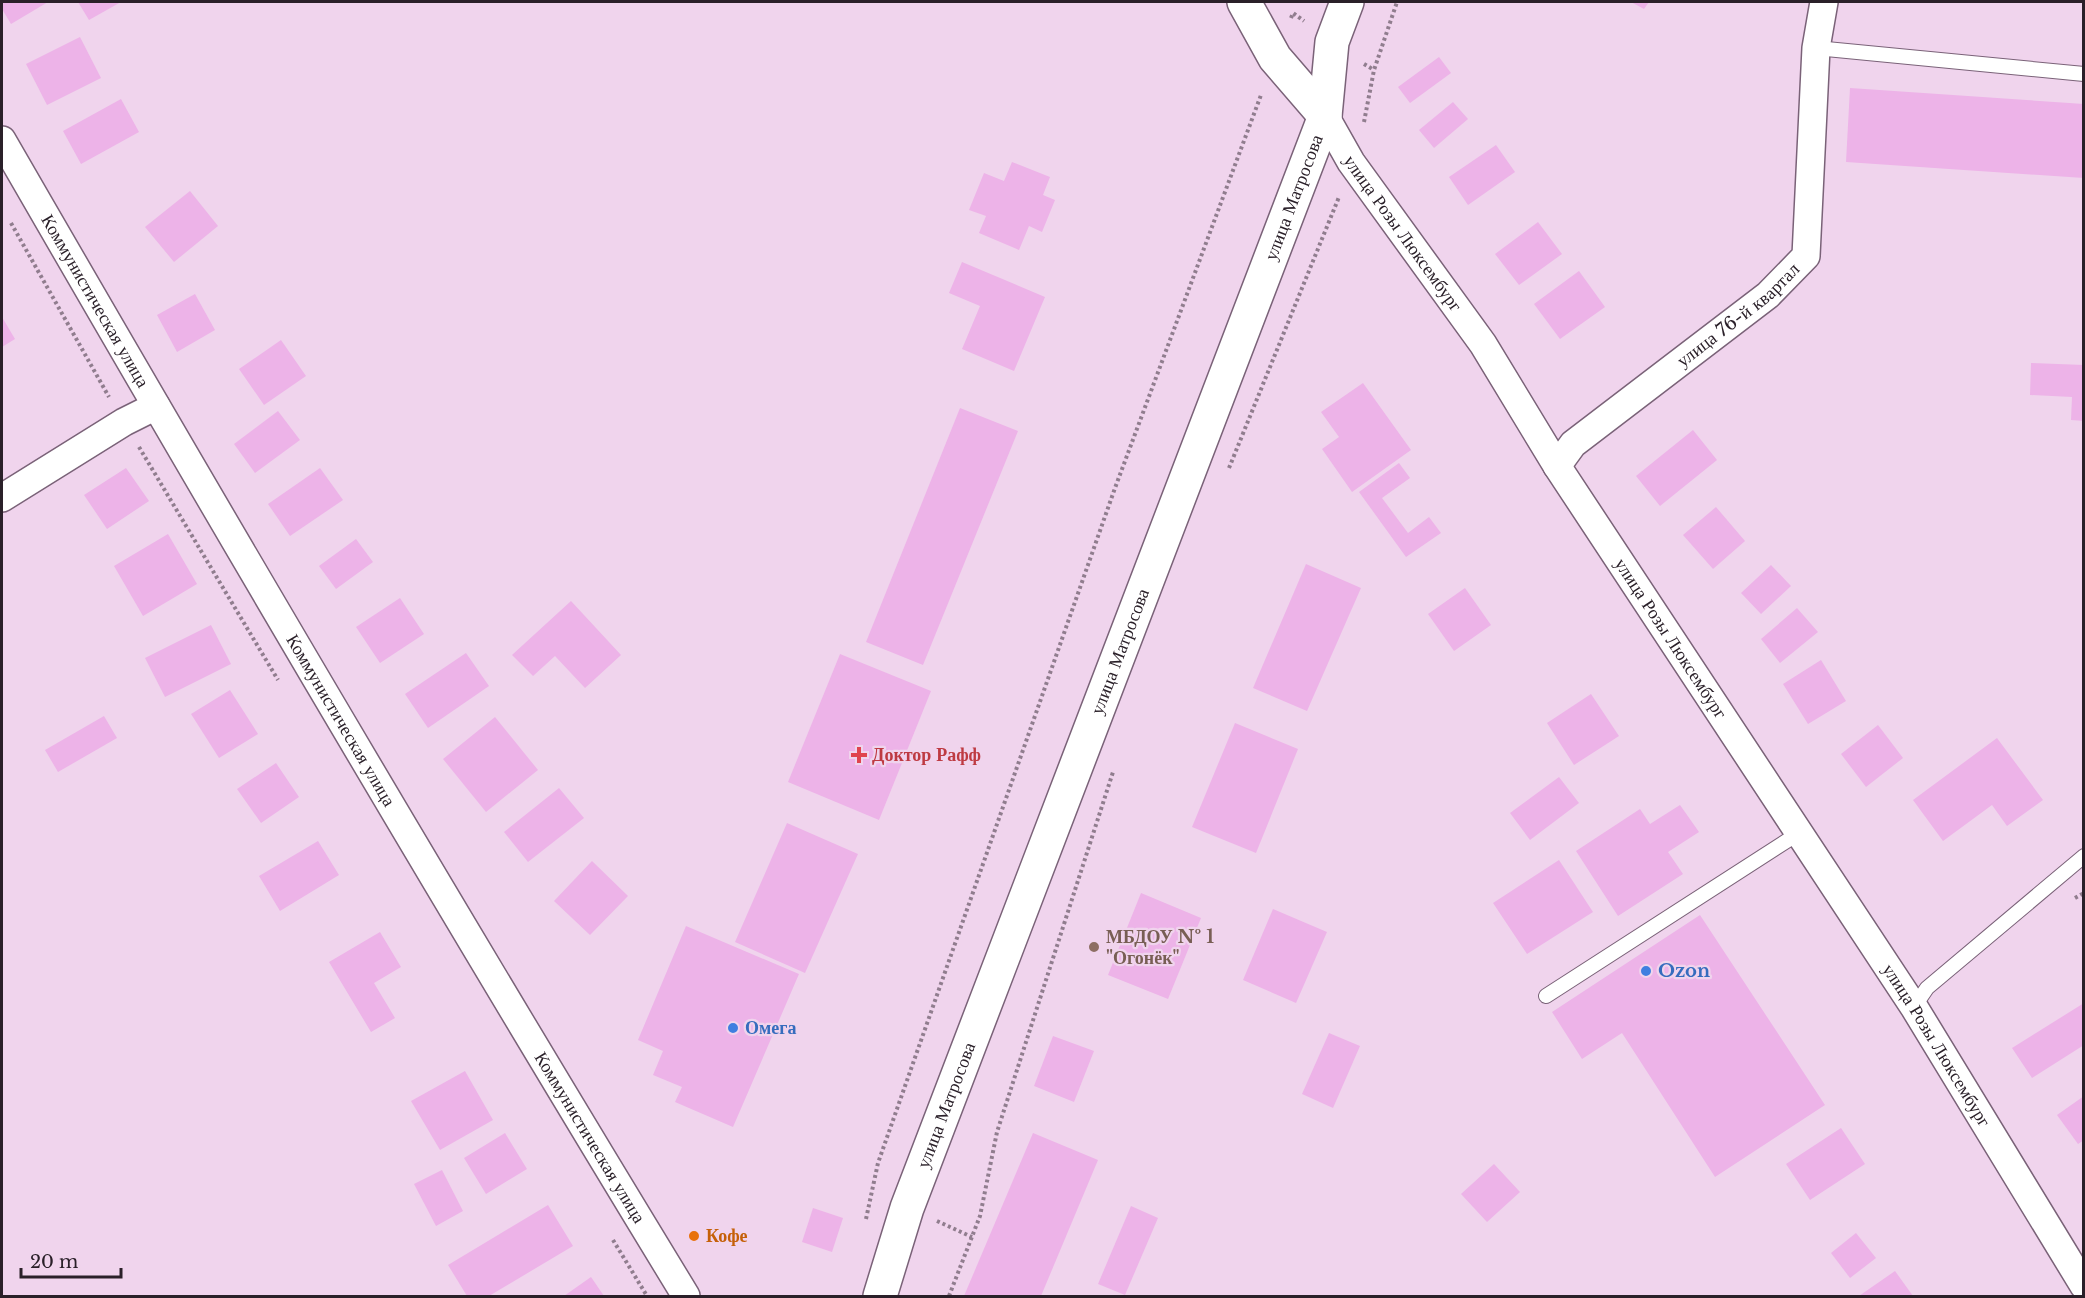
<svg xmlns="http://www.w3.org/2000/svg" width="2085" height="1298" font-family="'Libre Baskerville',serif">
<style>
.building{fill:#edb3e8}
.lines{fill:none;stroke-linecap:round;stroke-linejoin:round}
.lane-casing{stroke:#7a6278;stroke-width:16}
.street-casing{stroke:#7a6278;stroke-width:30}
.secondary-casing{stroke:#7a6278;stroke-width:36}
.path{stroke:#907d8e;stroke-width:4;stroke-dasharray:3 3;stroke-linecap:butt}
.lane{stroke:#fff;stroke-width:14}
.street{stroke:#fff;stroke-width:27}
.secondary{stroke:#fff;stroke-width:33}
.health-dot{fill:#e0444e;stroke:#f0d4ed;stroke-width:2}
.education-dot{fill:#8d6e63;stroke:#f0d4ed;stroke-width:2}
.shop-dot{fill:#3f7fe0;stroke:#f0d4ed;stroke-width:2}
.food-dot{fill:#e8710a;stroke:#f0d4ed;stroke-width:2}
.labels{text-anchor:middle;dominant-baseline:central;stroke-width:4.5;stroke-linejoin:round;paint-order:stroke}
.street-label{font-size:18px;fill:#2a2029;stroke:#f0d4ed}
.health-label{font-size:18px;font-weight:bold;fill:#be3a42;stroke:#f0d4ed;text-anchor:start}
.education-label{font-size:18px;font-weight:bold;fill:#785e54;stroke:#f0d4ed;text-anchor:start}
.shop-label{font-size:18px;font-weight:bold;fill:#366cbe;stroke:#f0d4ed;text-anchor:start}
.food-label{font-size:18px;font-weight:bold;fill:#c56008;stroke:#f0d4ed;text-anchor:start}
</style>
<rect width="100%" height="100%" fill="#f0d4ed"/>
<g class="building">
<path d="M2,2H48L11,24L2,9Z"/>
<path d="M78,2H121L89,20Z"/>
<path d="M1631,2H1649L1644,9Z"/>
<path d="M80,37L101,78L47,105L26,64Z"/>
<path d="M1439,57L1451,73L1410,103L1398,87Z"/>
<path d="M1850,88L2084,104V178L1846,162Z"/>
<path d="M121,99L139,132L81,164L63,131Z"/>
<path d="M1453,102L1468,119L1434,148L1419,130Z"/>
<path d="M1496,145L1515,172L1468,205L1449,177Z"/>
<path d="M1012,162L1050,177L1043,195L1055,200L1042,232L1029,226L1019,250L979,233L986,216L969,210L984,173L1004,181Z"/>
<path d="M190,191L218,226L174,262L145,227Z"/>
<path d="M1538,222L1562,254L1519,285L1495,254Z"/>
<path d="M962,262L1045,297L1014,371L962,349L980,306L949,293Z"/>
<path d="M1579,271L1605,307L1560,339L1534,304Z"/>
<path d="M195,294L215,330L177,352L157,315Z"/>
<path d="M2,317L15,339L2,347Z"/>
<path d="M281,340L306,376L264,405L239,369Z"/>
<path d="M2031,363L2084,365V421L2071,420L2072,397L2030,395Z"/>
<path d="M1363,383L1411,450L1352,492L1322,449L1339,437L1321,412Z"/>
<path d="M960,408L1018,431L923,665L866,642Z"/>
<path d="M278,411L300,440L255,473L234,444Z"/>
<path d="M1693,430L1717,460L1660,506L1636,476Z"/>
<path d="M1399,463L1410,478L1382,498L1408,533L1429,517L1441,533L1406,557L1359,492Z"/>
<path d="M126,468L149,501L107,529L84,495Z"/>
<path d="M320,468L343,500L290,536L268,504Z"/>
<path d="M1716,507L1745,541L1713,569L1683,535Z"/>
<path d="M168,534L197,584L143,616L114,566Z"/>
<path d="M356,539L373,562L336,589L319,566Z"/>
<path d="M1306,564L1361,588L1307,711L1253,688Z"/>
<path d="M1771,565L1791,586L1761,614L1741,593Z"/>
<path d="M1465,588L1491,625L1454,651L1428,614Z"/>
<path d="M400,598L424,634L380,663L356,627Z"/>
<path d="M571,601L621,655L585,688L555,656L533,676L512,655Z"/>
<path d="M1797,608L1818,632L1780,663L1761,639Z"/>
<path d="M211,625L231,664L165,697L145,658Z"/>
<path d="M466,653L489,686L428,728L405,694Z"/>
<path d="M840,654L931,691L879,820L788,782Z"/>
<path d="M1821,660L1846,701L1808,724L1783,684Z"/>
<path d="M230,690L258,734L219,758L191,714Z"/>
<path d="M1591,694L1619,736L1574,765L1547,723Z"/>
<path d="M104,716L117,738L58,772L45,750Z"/>
<path d="M495,717L538,770L486,812L443,759Z"/>
<path d="M1235,723L1298,749L1256,853L1192,827Z"/>
<path d="M1878,725L1903,758L1866,787L1841,754Z"/>
<path d="M1997,738L2043,800L2007,826L1992,805L1943,841L1913,800Z"/>
<path d="M276,763L299,797L261,823L237,789Z"/>
<path d="M1559,777L1579,803L1530,840L1510,813Z"/>
<path d="M559,788L584,818L528,862L504,832Z"/>
<path d="M1680,805L1699,832L1668,852L1683,874L1618,916L1576,851L1640,809L1650,824Z"/>
<path d="M787,823L858,854L805,973L735,942Z"/>
<path d="M318,841L339,875L280,911L259,876Z"/>
<path d="M1559,860L1593,912L1527,954L1493,903Z"/>
<path d="M592,861L628,896L590,935L554,901Z"/>
<path d="M1141,893L1201,918L1168,999L1108,975Z"/>
<path d="M1273,909L1327,932L1296,1003L1243,980Z"/>
<path d="M1700,915L1825,1105L1715,1177L1622,1033L1582,1059L1552,1012Z"/>
<path d="M686,926L799,974L733,1127L675,1102L682,1087L653,1075L663,1051L638,1040Z"/>
<path d="M380,932L401,967L374,983L395,1018L371,1032L329,962Z"/>
<path d="M2084,1003V1045L2032,1078L2012,1048Z"/>
<path d="M1329,1033L1360,1046L1333,1108L1302,1094Z"/>
<path d="M1053,1036L1094,1051L1074,1102L1034,1086Z"/>
<path d="M465,1071L493,1120L440,1150L411,1101Z"/>
<path d="M2084,1096V1140L2078,1144L2057,1115Z"/>
<path d="M1841,1128L1865,1164L1810,1200L1786,1164Z"/>
<path d="M505,1133L527,1169L486,1194L464,1158Z"/>
<path d="M1033,1133L1098,1160L1041,1296H964Z"/>
<path d="M1494,1164L1520,1192L1487,1222L1461,1194Z"/>
<path d="M442,1170L463,1211L436,1226L414,1184Z"/>
<path d="M548,1205L573,1246L489,1296H467L448,1265Z"/>
<path d="M1131,1206L1158,1218L1125,1295L1098,1284Z"/>
<path d="M813,1208L843,1218L832,1252L802,1242Z"/>
<path d="M1856,1233L1876,1258L1850,1278L1831,1253Z"/>
<path d="M1895,1271L1913,1296H1859Z"/>
<path d="M591,1277L604,1296H564Z"/>
</g>
<g class="lines">
<defs>
<g id="lane">
<path d="M1816,48L2084,74"/>
<path d="M1546,996L1799,833"/>
<path d="M1914,1007L1927,988L2084,856"/>
</g>
<g id="street">
<path id="s1" d="M1325,116L1351,162L1483,344L1557,466L1914,1007L2084,1286"/>
<path id="s2" d="M2,140C226,528 453,914 686,1296"/>
<path id="s3" d="M1557,466L1573,444L1768,295L1806,256L1816,48L1824,2"/>
<path d="M2,498L124,422L156,406"/>
</g>
<g id="secondary">
<path d="M1244,2L1275,58L1325,116"/>
<path id="s4" d="M880,1296L907,1208L1325,116L1332,42L1347,2"/>
</g>
</defs>
<use href="#lane" class="lane-casing"/>
<use href="#street" class="street-casing"/>
<use href="#secondary" class="secondary-casing"/>
<g class="path">
<path d="M1291,18L1293,13L1304,21"/>
<path d="M1364,64L1374,70"/>
<path d="M1364,122L1374,70L1397,2"/>
<path d="M11,223L109,397"/>
<path d="M139,447L278,680"/>
<path d="M1229,468L1339,197"/>
<path d="M2075,898L2084,893"/>
<path d="M866,1219L878,1163L1115,488L1261,95"/>
<path d="M937,1221L972,1237"/>
<path d="M613,1240L647,1296"/>
<path d="M949,1296L980,1216L997,1132L1113,772"/>
</g>
<use href="#lane" class="lane"/>
<use href="#street" class="street"/>
<use href="#secondary" class="secondary"/>
</g>
<path class="health-dot" d="M856 746h6v6h6v6h-6v6h-6v-6h-6v-6h6z"/>
<circle class="education-dot" cx="1094" cy="947" r="6"/>
<g class="shop-dot">
<circle cx="1646" cy="971" r="6"/>
<circle cx="733" cy="1028" r="6"/>
</g>
<circle class="food-dot" cx="694" cy="1236" r="6"/>
<g class="labels">
<g class="street-label">
<text stroke="none"><textPath href="#s4" startOffset="1174">улица Матросова</textPath></text>
<text stroke="none"><textPath href="#s1" startOffset="141">улица Розы Люксембург</textPath></text>
<text stroke="none"><textPath href="#s2" startOffset="186">Коммунистическая улица</textPath></text>
<text stroke="none"><textPath href="#s3" startOffset="237">улица 76-й квартал</textPath></text>
<text stroke="none"><textPath href="#s1" startOffset="627">улица Розы Люксембург</textPath></text>
<text stroke="none"><textPath href="#s4" startOffset="688">улица Матросова</textPath></text>
<text stroke="none"><textPath href="#s2" startOffset="672">Коммунистическая улица</textPath></text>
<text stroke="none"><textPath href="#s1" startOffset="1113">улица Розы Люксембург</textPath></text>
<text stroke="none"><textPath href="#s4" startOffset="202">улица Матросова</textPath></text>
<text stroke="none"><textPath href="#s2" startOffset="1158">Коммунистическая улица</textPath></text>
</g>
<g class="health-label">
<text x="872" y="755">Доктор Рафф</text>
</g>
<g class="education-label">
<text x="1106" y="937">МБДОУ № 1<tspan x="1106" dy="21">"Огонёк"</tspan></text>
</g>
<g class="shop-label">
<text x="1658" y="971">Ozon</text>
<text x="745" y="1028">Омега</text>
</g>
<g class="food-label">
<text x="706" y="1236">Кофе</text>
</g>
</g>
<rect width="2085" height="1298" fill="none" stroke="#2a2029" stroke-width="6"/>
<path d="M21 1268v9h100v-9" fill="none" stroke="#2a2029" stroke-width="3"/>
<text x="30" y="1268" font-size="18" fill="#2a2029" stroke="#f0d4ed" stroke-width="4.5" paint-order="stroke">20 m</text>
</svg>
